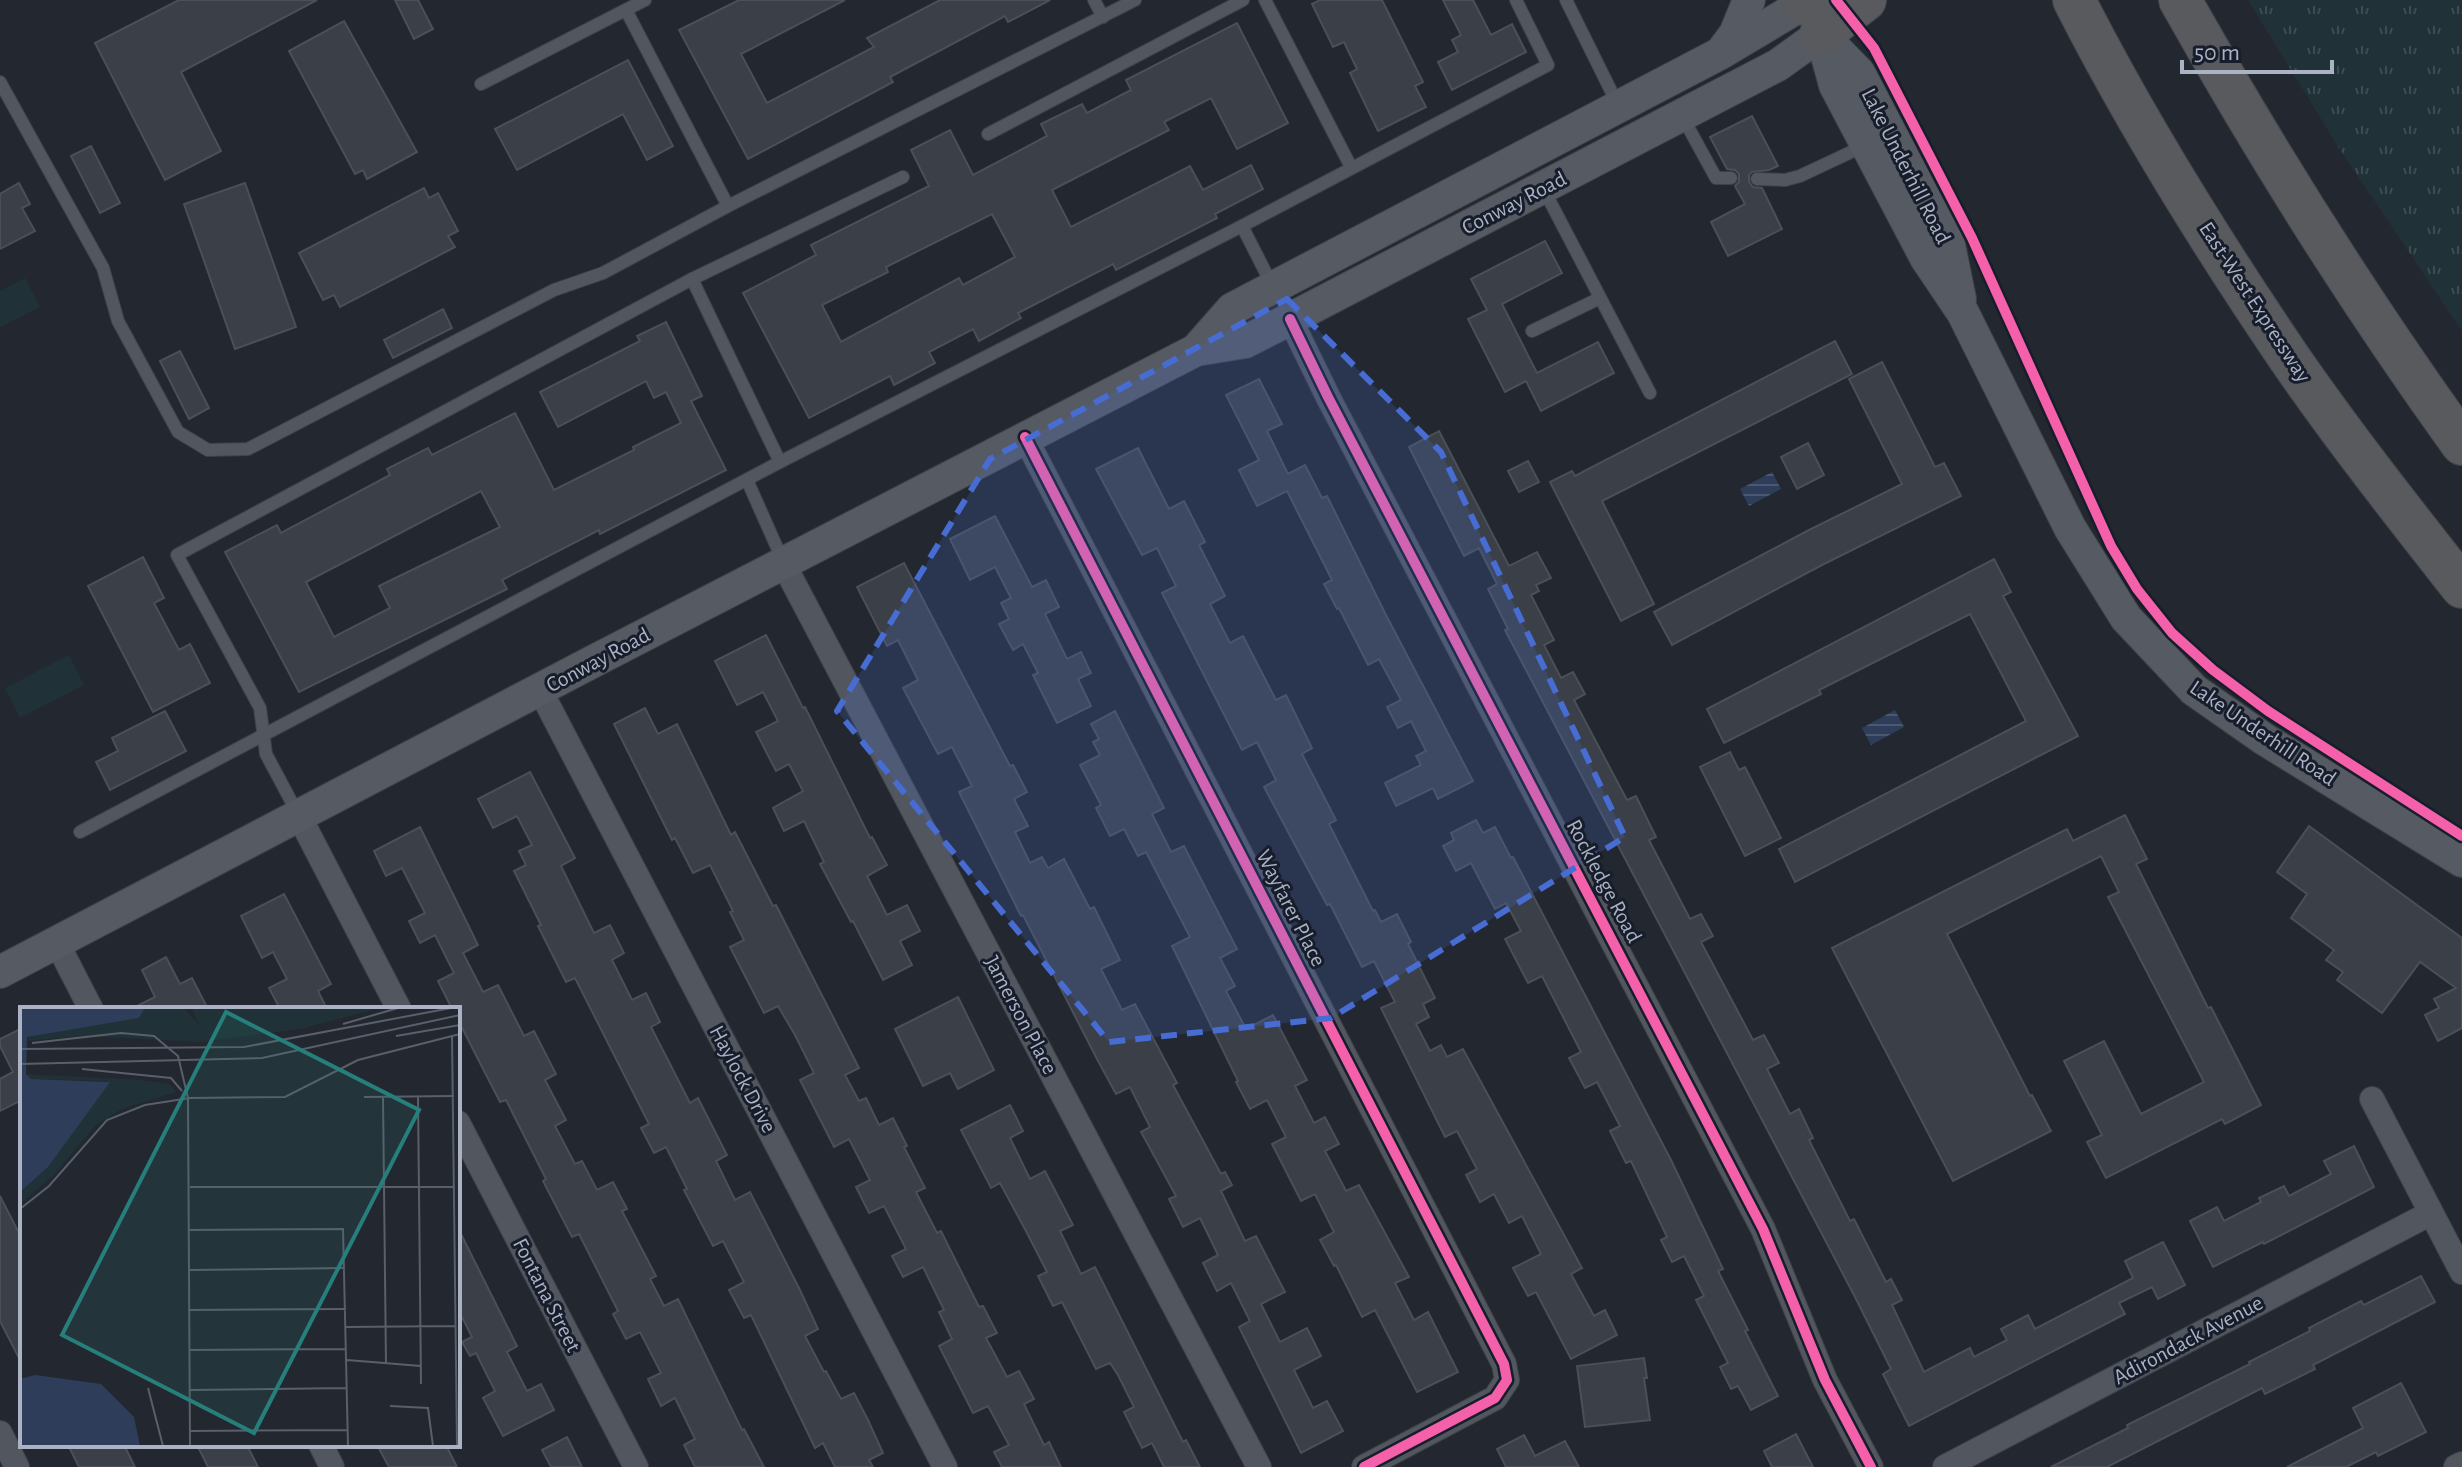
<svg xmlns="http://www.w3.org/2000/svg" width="2462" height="1467" font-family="'Alegreya Sans',sans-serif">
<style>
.grass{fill:url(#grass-tufts)}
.pitch{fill:#203237}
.water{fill:url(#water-rules)}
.building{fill:#3b3f47;stroke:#4a4f58;stroke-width:2;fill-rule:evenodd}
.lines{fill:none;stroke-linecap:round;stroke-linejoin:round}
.lane-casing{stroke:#3e4248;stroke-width:14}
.street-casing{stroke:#3e4248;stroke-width:26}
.secondary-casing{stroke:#3e4248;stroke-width:34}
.highway-casing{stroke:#3f434c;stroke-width:44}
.lane{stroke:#52565f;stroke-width:12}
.street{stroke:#52565f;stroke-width:24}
.secondary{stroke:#565a63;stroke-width:32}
.highway{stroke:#585a5e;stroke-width:42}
.cycleway-casing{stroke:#171d2a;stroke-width:15}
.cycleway{stroke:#f560ab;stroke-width:10}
.marked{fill:#476cd2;fill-opacity:0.2;stroke:#476cd2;stroke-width:6;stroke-dasharray:16 10;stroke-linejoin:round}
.labels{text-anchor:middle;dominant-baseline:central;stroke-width:6;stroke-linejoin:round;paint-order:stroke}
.street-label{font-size:22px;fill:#aab2c4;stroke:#171d2a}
.inset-road{fill:none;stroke:#595f6b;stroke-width:2}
.view{fill:#267f7b;fill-opacity:0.15;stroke:#267f7b;stroke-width:4}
.inset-edge{fill:none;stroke:#aab2c4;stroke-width:4}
</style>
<defs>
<pattern id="grass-tufts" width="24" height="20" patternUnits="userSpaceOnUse" patternTransform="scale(2)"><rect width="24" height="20" fill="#203237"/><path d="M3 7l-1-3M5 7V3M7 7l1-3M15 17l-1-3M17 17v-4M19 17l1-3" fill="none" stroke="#3e4d52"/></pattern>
<pattern id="water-rules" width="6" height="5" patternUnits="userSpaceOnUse" patternTransform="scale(2)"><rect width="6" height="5" fill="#2e3e5a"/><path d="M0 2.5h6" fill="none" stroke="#4a5870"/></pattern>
</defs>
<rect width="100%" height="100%" fill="#23272f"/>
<path class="grass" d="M2248,0H2462V331L2339,148Z"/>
<g class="pitch">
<path d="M25,278L40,307L0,327V291Z"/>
<path d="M69,655L84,685L20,718L5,688Z"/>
</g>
<g class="water">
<path d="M1772,472L1781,489L1749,506L1740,489Z"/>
<path d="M1895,710L1904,727L1871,745L1862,728Z"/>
</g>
<g class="building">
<path d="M179,0H317L181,72L221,151L165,180L95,43Z"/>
<path d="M395,0H418L433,29L414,39Z"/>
<path d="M739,0H845L741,54L767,103L874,47L867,38L940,0H1050L1008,22L1005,16L890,77L893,82L748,159L679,30Z"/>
<path d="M1320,0H1382L1423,82L1415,86L1426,107L1378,131L1350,73L1357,69L1344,42L1333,47L1312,4Z"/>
<path d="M1443,0H1473L1491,35L1512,24L1526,52L1452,90L1438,62L1458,52L1452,40L1461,35Z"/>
<path d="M344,21L417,152L367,179L363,170L355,174L289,51Z"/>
<path d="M1237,23L1288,123L1237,149L1211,98L1164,122L1169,130L1052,190L1071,227L1190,166L1203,190L1251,165L1263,189L1215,214L1217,218L1116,270L1113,264L1018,313L1021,318L979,341L973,329L929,352L935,363L894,385L890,376L809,418L743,293L816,255L811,245L929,186L911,150L950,130L973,175L1047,136L1041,124L1082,104L1087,113L1131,90L1126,80ZM992,214L1015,257L963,285L959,278L841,342L822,305L888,272L886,267Z"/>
<path d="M628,60L673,146L647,160L623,114L517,170L495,129Z"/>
<path d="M1752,116L1778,166L1769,170L1752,172L1749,175V182L1753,187L1762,188L1782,229L1728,256L1711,222L1745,204L1735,186L1739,182V174L1735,170L1727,169L1710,137Z"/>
<path d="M91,146L120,203L100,213L71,156Z"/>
<path d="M19,183L30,204L22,208L35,231L0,249V194Z"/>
<path d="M245,183L296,327L235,349L184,204Z"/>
<path d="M424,188L429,198L438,193L458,231L448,236L455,247L340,307L334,295L323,300L299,253Z"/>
<path d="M1545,241L1562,273L1502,304L1537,373L1598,342L1614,373L1541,411L1526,381L1505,392L1468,319L1487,310L1471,279Z"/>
<path d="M443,309L452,328L393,358L384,340Z"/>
<path d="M666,322L702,396L691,401L726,470L600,534L599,530L502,580L507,589L299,692L225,552L277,525L281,533L390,475L387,469L428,448L432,455L515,413L554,490L634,450L633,447L681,423L666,392L654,398L646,381L558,427L540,392L640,341L637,336ZM481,491L500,527L379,586L390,608L334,637L306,582Z"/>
<path d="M1835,341L1852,374L1602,501L1654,604L1621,621L1550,482L1572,471L1575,476Z"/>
<path d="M180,351L209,408L189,419L160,361Z"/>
<path d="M1882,362L1935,467L1944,463L1961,496L1822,565L1672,645L1654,612L1809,530L1902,484L1849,379Z"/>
<path d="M1259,379L1282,424L1267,431L1288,474L1305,465L1322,498L1327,496L1386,615L1473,781L1438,799L1433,788L1396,806L1385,783L1421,765L1416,756L1426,751L1411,721L1398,728L1387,707L1401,700L1379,659L1368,665L1339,608L1337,609L1324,584L1332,580L1287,491L1257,506L1239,470L1259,460L1226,395Z"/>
<path d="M1439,431L1509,566L1537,552L1551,578L1536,585L1539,591L1531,595L1554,640L1544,645L1561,678L1573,672L1585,694L1574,700L1627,800L1636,796L1656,837L1649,840L1690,919L1701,914L1713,936L1701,942L1753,1040L1764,1035L1779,1063L1767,1069L1790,1114L1799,1109L1813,1138L1809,1140L1850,1221L1854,1219L1886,1282L1891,1279L1902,1300L1892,1305L1924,1372L1970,1348L1974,1357L2007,1340L2001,1329L2028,1315L2035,1329L2133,1278L2125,1261L2163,1242L2185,1285L2158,1299L2152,1287L2119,1303L2125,1314L1909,1426L1883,1374L1891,1369L1855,1297L1505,630L1508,629L1488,589L1497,584L1479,548L1464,556L1409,447Z"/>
<path d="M1808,443L1824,475L1797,489L1781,457Z"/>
<path d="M1138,448L1169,509L1184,501L1205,542L1199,545L1225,596L1210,604L1230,643L1243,636L1276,700L1286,695L1312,748L1302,754L1336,820L1329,824L1373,911L1375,910L1381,922L1397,914L1411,942L1408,944L1435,998L1423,1004L1429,1017L1416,1024L1430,1051L1441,1045L1447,1057L1463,1049L1582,1268L1571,1274L1594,1316L1605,1310L1617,1335L1571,1359L1536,1292L1528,1296L1513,1268L1541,1254L1522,1216L1509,1223L1494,1194L1480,1202L1466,1175L1477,1169L1457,1131L1445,1137L1381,1008L1395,1002L1374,961L1362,967L1330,904L1327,905L1264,787L1276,780L1257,742L1242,750L1162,593L1176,586L1157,548L1142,555L1096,469Z"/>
<path d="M1528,461L1539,482L1519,492L1508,471Z"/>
<path d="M995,516L1032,587L1046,580L1059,607L1045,614L1067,659L1081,652L1091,673L1078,679L1091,706L1057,723L1033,675L1038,673L1023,644L1013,650L999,624L1009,619L1001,603L1011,598L995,567L970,580L950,539Z"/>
<path d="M143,557L164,598L154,603L179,650L190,644L210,683L153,712L88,586Z"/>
<path d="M1994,559L2011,592L2003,596L2078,736L1795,882L1779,849L2026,721L1970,614L1819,690L1821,694L1724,743L1707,709Z"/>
<path d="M904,563L1010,766L1013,765L1027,792L1014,799L1028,826L1015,832L1030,863L1042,857L1048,868L1064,859L1090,909L1094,907L1120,960L1101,969L1122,1010L1135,1004L1177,1083L1173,1085L1221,1174L1225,1172L1232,1185L1221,1191L1245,1241L1256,1236L1285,1292L1261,1304L1280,1342L1307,1328L1321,1356L1294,1370L1313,1408L1327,1401L1343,1431L1301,1453L1239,1327L1250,1321L1231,1283L1217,1291L1203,1263L1218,1255L1200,1218L1183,1227L1169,1199L1176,1196L1141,1132L1150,1127L1130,1087L1116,1094L1097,1059L1023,915L1021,916L959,792L972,786L952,747L938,754L903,688L918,680L898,640L887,646L857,587Z"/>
<path d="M766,635L803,708L805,707L870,838L872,837L887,865L867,876L887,915L907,905L920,931L900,941L912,965L883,980L853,921L851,922L820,864L824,862L804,821L784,831L773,808L803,791L789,764L776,771L756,732L778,721L763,692L737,705L715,661Z"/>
<path d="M645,708L658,734L677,724L731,835L735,832L773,906L776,905L859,1068L845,1075L859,1101L866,1098L879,1125L893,1118L907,1146L904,1147L925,1188L916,1192L937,1233L941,1231L979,1307L983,1306L997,1333L986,1338L1007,1377L1019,1371L1034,1399L1024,1404L1044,1445L1049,1442L1061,1467H1002L994,1452L1009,1445L988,1406L973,1413L939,1346L952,1339L939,1312L944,1310L923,1267L903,1277L892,1256L906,1249L884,1206L869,1213L856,1187L870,1180L849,1139L834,1147L800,1080L814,1073L795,1035L778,1006L764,1013L730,947L744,940L730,912L733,911L710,865L693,873L675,838L672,840L614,724Z"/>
<path d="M165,711L186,751L110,790L96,762L118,751L112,738Z"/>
<path d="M1115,711L1164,808L1152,814L1171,852L1184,846L1237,949L1220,958L1235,986L1226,991L1246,1029L1273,1015L1307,1080L1295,1086L1314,1123L1325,1117L1339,1144L1325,1151L1346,1191L1359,1185L1409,1277L1395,1283L1414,1320L1428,1312L1458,1372L1417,1392L1375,1310L1362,1317L1336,1265L1334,1266L1320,1240L1334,1232L1315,1194L1301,1201L1272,1144L1286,1137L1267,1100L1250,1109L1236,1082L1238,1081L1172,946L1190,937L1146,852L1138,856L1124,829L1110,836L1096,808L1101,805L1080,765L1100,755L1093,742L1099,739L1091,724Z"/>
<path d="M1730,752L1739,770L1745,767L1781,838L1745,856L1700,767Z"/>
<path d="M530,772L575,858L561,866L594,933L610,925L624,953L612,960L632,1000L646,993L660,1022L651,1027L690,1103L698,1098L727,1155L716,1161L735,1200L750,1192L800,1290L818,1329L805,1336L824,1372L826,1371L841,1399L854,1393L868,1420L883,1453L869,1460L873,1467H835L823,1443L815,1448L751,1315L744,1318L729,1290L744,1282L723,1241L713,1246L684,1190L687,1189L666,1147L654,1153L641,1128L649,1124L575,978L566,982L538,926L541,925L514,871L526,865L519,851L532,845L517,816L493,828L478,799Z"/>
<path d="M2125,815L2147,859L2136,864L2208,1008L2211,1007L2261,1105L2225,1124L2222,1119L2106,1178L2087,1142L2102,1135L2064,1061L2104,1041L2141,1114L2204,1082L2108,897L2119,892L2101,856L1947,934L2030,1096L2032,1095L2051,1131L1953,1181L1832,948L2067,829L2073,841Z"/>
<path d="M1476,820L1483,833L1495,827L1511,858L1513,857L1671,1160L1723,1269L1718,1271L1748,1330L1745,1331L1778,1396L1751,1410L1738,1386L1731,1389L1720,1367L1728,1363L1696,1300L1704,1296L1684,1256L1672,1262L1661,1240L1667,1237L1631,1161L1626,1163L1610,1131L1620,1126L1597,1082L1585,1088L1569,1058L1581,1052L1542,976L1528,983L1505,939L1521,931L1506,903L1495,909L1471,863L1456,871L1443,846L1454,840L1451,833Z"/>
<path d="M2309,826L2462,938V1028L2438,1041L2425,1015L2439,1008L2434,999L2456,988L2420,962L2382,1013L2337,980L2343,972L2326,960L2334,950L2291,918L2307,894L2277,872Z"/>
<path d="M420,827L478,945L463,953L483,992L498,985L524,1036L534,1031L556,1074L545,1080L566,1120L555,1126L575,1164L582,1161L597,1190L613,1182L627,1209L622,1211L656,1276L650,1279L664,1306L678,1299L742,1430L744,1429L764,1467H695L684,1445L695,1439L675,1398L661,1406L648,1379L661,1373L640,1332L626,1339L613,1314L618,1311L579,1234L572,1237L543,1181L546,1179L506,1100L500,1102L458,1020V1009H452L438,981L454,973L435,935L420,943L409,921L425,913L402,868L386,876L374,851Z"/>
<path d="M284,894L331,984L318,991L327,1009H280L269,988L287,979L273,952L262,958L241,916Z"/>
<path d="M166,957L180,984L192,978L208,1009H131L155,997L142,970Z"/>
<path d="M958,997L994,1070L958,1089L950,1073L923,1086L895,1029Z"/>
<path d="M22,1028V1100L0,1111V1079L13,1072L0,1046V1039Z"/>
<path d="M1010,1105L1023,1131L1010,1138L1030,1179L1045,1171L1073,1225L1060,1231L1081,1274L1095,1267L1183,1442L1186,1440L1200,1467H1164L1152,1443L1142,1448L1124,1412L1134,1407L1118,1375L1110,1363L1096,1369L1062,1302L1053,1306L1038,1276L1047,1272L1027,1233L1000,1183L991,1188L961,1130Z"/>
<path d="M2354,1146L2374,1187L2264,1244L2263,1242L2213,1267L2190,1221L2217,1207L2224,1221L2261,1202L2259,1198L2284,1186L2289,1196L2331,1174L2324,1161Z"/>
<path d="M0,1196L22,1239V1364L0,1321Z"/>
<path d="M458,1228L517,1346L507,1352L527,1391L541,1384L554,1410L503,1436L483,1398L495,1391L476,1353L470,1356L462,1342L472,1337L458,1309Z"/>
<path d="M2421,1276L2435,1302L2313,1365L2315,1369L2265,1394L2262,1388L2107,1467H2051L2128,1428L2127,1425L2250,1364L2249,1362L2310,1331L2309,1328L2361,1301L2364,1305Z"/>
<path d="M1644,1358L1647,1378H1644L1650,1420L1585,1427L1577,1366Z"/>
<path d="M2401,1383L2426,1432L2378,1456L2376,1452L2346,1467H2287L2363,1428L2353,1408Z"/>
<path d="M1796,1434L1813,1467H1772L1764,1451Z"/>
<path d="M1524,1435L1535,1456L1565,1441L1579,1467H1506L1497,1449Z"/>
<path d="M567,1437L582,1467H551L542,1450Z"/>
<path d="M68,1445H124L135,1467H79Z"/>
<path d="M197,1445H247L258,1467H208Z"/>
<path d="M377,1445H446L457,1467H389Z"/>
</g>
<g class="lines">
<defs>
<g id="lane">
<path d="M1094,0L1103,17"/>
<path d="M1265,0L1351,167"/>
<path d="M1566,0L1618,105"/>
<path d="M626,10L728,206"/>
<path d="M0,82L103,268L118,321L178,432L208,450L248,449L554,290L603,273L728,206L1135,0"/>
<path d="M481,84L645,0"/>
<path d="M1682,116L1716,178H1731"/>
<path d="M988,134L1243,0"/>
<path d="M1757,179L1785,180L1800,176L1866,145"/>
<path d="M1543,188L1650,393"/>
<path d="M1242,226L1273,287"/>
<path d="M692,279L780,462"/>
<path d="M1532,331L1600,298"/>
<path d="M747,480L783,561"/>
<path d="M299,816L266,754L260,708L177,555L692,279L903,177"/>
<path d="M80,832L780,462L1242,226L1548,65L1516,0"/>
</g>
<g id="street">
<path d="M1290,319L1328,397L1763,1229L1825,1380L1871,1467"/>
<path d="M1025,437L1504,1364L1507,1380L1495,1398L1364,1467"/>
<path d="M783,563L1259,1467"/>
<path d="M540,690L945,1467"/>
<path d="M299,816L399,1009"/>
<path d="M57,943L91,1009"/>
<path d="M2372,1099L2462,1272"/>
<path d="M458,1123L636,1467"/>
<path d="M0,1433L17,1467"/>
<path d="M321,1445L332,1467"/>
<path d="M1945,1467L2431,1213"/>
<path d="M2456,1467L2462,1464"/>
</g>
<g id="secondary">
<path d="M1821,34L1835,85L1926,258L1963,313L2070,528L2126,618L2194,690L2264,739L2462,861"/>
<path d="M1825,38L1859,73L1949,245L1960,299"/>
<path d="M1723,50L1735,34L1749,0"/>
<path d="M1196,350L1232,309L1721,53L1803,4"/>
<path d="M0,972L594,661L1196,350L1245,342L1290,319L1778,65L1821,34"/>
</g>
<g id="highway">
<path d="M2074,0C2137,124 2212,244 2290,359C2344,437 2403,512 2462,587"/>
<path d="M2180,0C2266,153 2359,301 2462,444"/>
<path d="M1803,4L1809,0"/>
<path d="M1821,34L1865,0"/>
</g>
</defs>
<use href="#lane" class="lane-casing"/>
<use href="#street" class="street-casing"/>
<use href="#secondary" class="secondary-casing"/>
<use href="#highway" class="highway-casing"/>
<use href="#lane" class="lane"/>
<use href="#street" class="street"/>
<use href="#secondary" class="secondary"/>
<use href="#highway" class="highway"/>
<defs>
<g id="cycleway">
<path d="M1836,0L1874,48L1972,238L2111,546L2137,589L2172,633L2213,670L2268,711L2462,836"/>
<path d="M1290,319L1328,397L1763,1229L1825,1380L1871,1467"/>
<path d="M1025,437L1504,1364L1507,1380L1495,1398L1364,1467"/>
</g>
</defs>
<use href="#cycleway" class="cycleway-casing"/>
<use href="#cycleway" class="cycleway"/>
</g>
<path class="marked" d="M1287,299L1441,452L1625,837L1331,1018L1109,1042L837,711L990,459Z"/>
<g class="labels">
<g class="street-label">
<text transform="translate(1906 166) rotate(63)">Lake Underhill Road</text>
<text transform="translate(1514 203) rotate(-27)">Conway Road</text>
<text transform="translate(2255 302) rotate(57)">East-West Expressway</text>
<text transform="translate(598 660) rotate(-28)">Conway Road</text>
<text transform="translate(2263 733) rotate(34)">Lake Underhill Road</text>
<text transform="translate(1604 881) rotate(62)">Rockledge Road</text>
<text transform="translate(1291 908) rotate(63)">Wayfarer Place</text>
<text transform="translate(1021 1015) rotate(62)">Jamerson Place</text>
<text transform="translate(743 1079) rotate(62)">Haylock Drive</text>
<text transform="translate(547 1295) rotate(63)">Fontana Street</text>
<text transform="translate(2188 1340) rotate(-28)">Adirondack Avenue</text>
</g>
</g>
<g transform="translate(20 1007)">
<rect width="440" height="440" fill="#23272f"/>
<path d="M125,1H164L178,17L172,1H359L281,22L181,35L62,29L6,34L10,29L119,11ZM6,67L121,73L150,77L156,85L102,102L76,118L34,168L0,197V185L28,160L88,74L11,72Z" fill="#203237"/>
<path d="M0,1H125L119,11L7,30L6,67L11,72L90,75L28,160L0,185ZM15,368L81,377L114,410L120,439H0V372Z" fill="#2e3e5a"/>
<path class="inset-road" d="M323,17L378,1M432,28L437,439M376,29L440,18M12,36L101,26L134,29L158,49L168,91M0,42L224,40L431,1M0,57L242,51L440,8M62,62L151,71L162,84M344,90L434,89M363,90L366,357M398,90L401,377M168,91L170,439M168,91L265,90L338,53L440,27M170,180H434M0,202L29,179L87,113L125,98L170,91M168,223L323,222L328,439M168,263L325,261M168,303L326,302M326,320L435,319M169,343L326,342M327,353L401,359M128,381L143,439M169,383L327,381M370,399L408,401L413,439M170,424L327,423"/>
<path class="view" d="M206,5L399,103L234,426L42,328Z"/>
<rect width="440" height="440" class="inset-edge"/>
</g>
<path d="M2182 60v12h150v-12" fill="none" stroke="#aab2c4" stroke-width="4"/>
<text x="2194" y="60" font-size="24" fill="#aab2c4" stroke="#171d2a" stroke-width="6" paint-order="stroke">50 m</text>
</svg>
